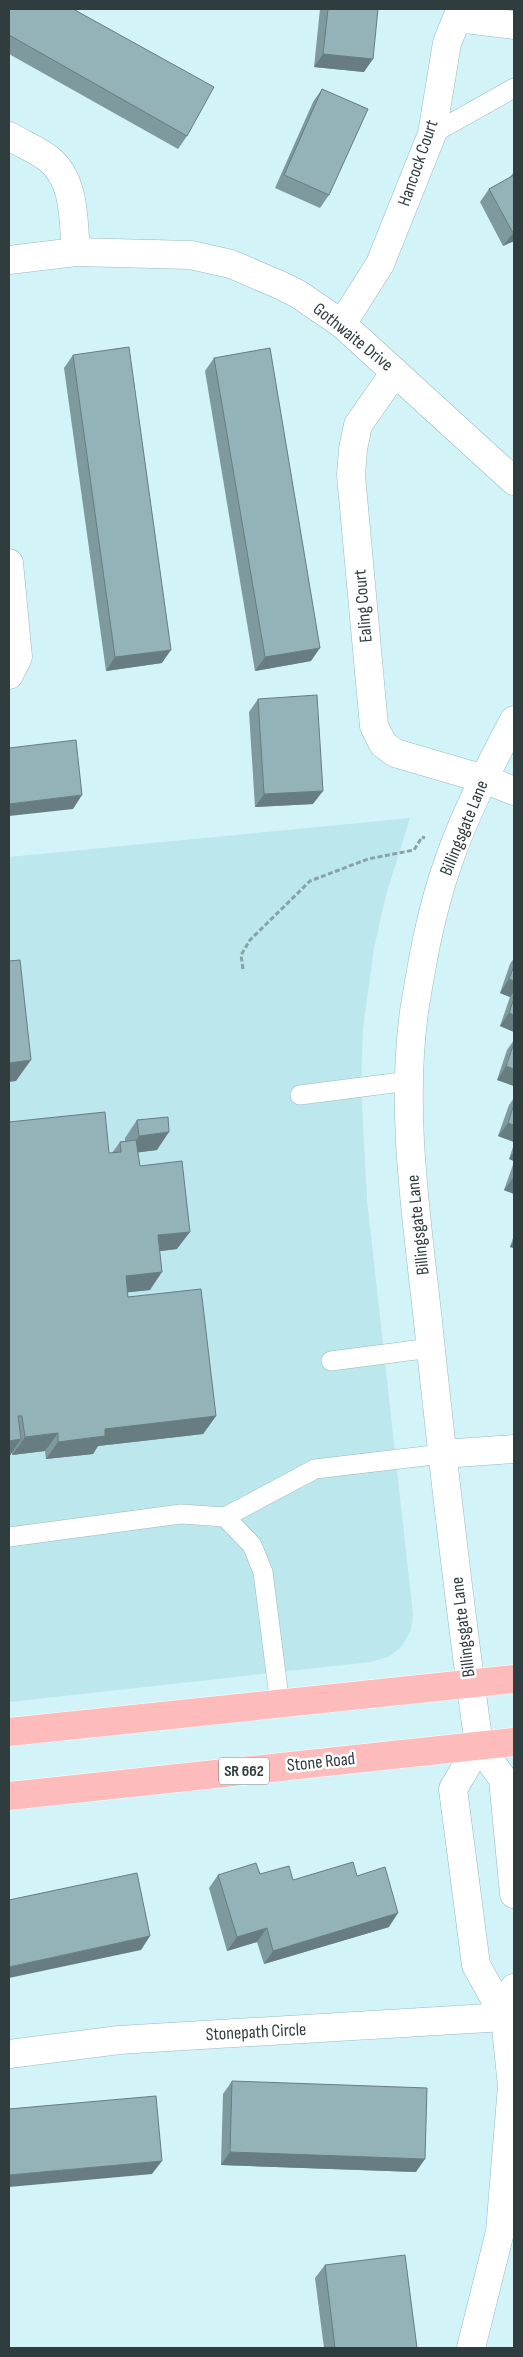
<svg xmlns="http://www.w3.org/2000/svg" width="523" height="2357" font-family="'Sofia Sans Condensed',sans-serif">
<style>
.built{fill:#bce7ed}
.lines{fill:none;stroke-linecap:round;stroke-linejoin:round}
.lane-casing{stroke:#98b9bd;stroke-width:20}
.street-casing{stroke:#98b9bd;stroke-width:29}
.primary-casing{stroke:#fff;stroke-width:29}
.path{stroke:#8aa2a6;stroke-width:3;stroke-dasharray:5 2.5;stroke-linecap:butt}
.lane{stroke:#fff;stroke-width:19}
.street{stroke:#fff;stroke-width:28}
.primary{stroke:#febbbb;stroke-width:28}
.wall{fill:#7e9a9e}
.shaded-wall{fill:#677d81}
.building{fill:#93b3b8;stroke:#677d81}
.labels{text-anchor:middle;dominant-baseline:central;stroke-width:5;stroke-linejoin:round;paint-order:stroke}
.shield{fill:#fff;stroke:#6e7779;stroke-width:1}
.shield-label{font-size:16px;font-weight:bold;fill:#303d3f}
.street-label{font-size:18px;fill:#303d3f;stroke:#fff}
</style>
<rect width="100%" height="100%" fill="#d2f3f8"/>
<path class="built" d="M410,818L386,895L374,948L363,1028L361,1085L367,1200L413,1615L411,1630L402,1646L395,1652L388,1657L370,1662L9,1702V857Z"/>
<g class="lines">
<defs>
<g id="lane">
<path d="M432,134L514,88"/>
<path d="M300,1095L409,1081"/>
<path d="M331,1361L431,1348"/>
<path d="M225,1517L252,1545L263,1572L280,1705"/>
<path d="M9,1537L181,1514L225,1517L315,1469L442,1454"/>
</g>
<g id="street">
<path d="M9,136C22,144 38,150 49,159C76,181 73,221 76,252"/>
<path d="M9,260L76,252L191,255L231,264L280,285L298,294L342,324L514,481"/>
<path d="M342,324L380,264L432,134L447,43L457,18L514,25"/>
<path d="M395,372L358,425L353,449L351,475L374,726L383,744L395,753L484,779L514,791"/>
<path d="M9,563L18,657L9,675"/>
<path d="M514,720C490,766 465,813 448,863C431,911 422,962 414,1012C400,1115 417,1219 428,1322C443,1463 459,1604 479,1745L503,1779L514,1894"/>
<path d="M442,1454L514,1449"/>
<path d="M505,2017L514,1988"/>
<path d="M9,2054L119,2040L505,2017L514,2019"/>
<path d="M471,2348L500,2232L512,2086L505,2017L476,1965L453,1789L479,1745"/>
</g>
<g id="primary">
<path d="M9,1732L514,1679"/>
<path d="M9,1796L514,1742"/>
</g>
</defs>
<use href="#lane" class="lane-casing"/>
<use href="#street" class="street-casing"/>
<use href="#primary" class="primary-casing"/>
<path class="path" d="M243,969L241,955L250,940L310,881L368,859L414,850L422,837L425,838"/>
<use href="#lane" class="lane"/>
<use href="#street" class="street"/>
<use href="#primary" class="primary"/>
</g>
<g class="wall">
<path d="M9,9L187,136L178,149L9,54Z"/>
<path d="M320,9H378L364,72L314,67Z"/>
<path d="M322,89L329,195L320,208L275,188L313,102Z"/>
<path d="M514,172V241L503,246L480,202L489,189L509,178Z"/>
<path d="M73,355L162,663L106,671L64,368Z"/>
<path d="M214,358L311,661L255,671L205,371Z"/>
<path d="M258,699L313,804L255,807L249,712Z"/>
<path d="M514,958V1032L500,1026L510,997L500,993L510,964Z"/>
<path d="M514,1040V1086L497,1080L507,1050Z"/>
<path d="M514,1098V1142L498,1136L509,1105Z"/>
<path d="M137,1120L157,1150L138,1152L140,1166L177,1249L160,1251L150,1290L128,1292V1297L216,1416L203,1434L98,1446L93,1454L46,1459L45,1451L12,1455V1452L9,1457V1122L109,1153H112L120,1142L125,1141V1138Z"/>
<path d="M514,1144V1161L509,1159Z"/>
<path d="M514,1162V1194L504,1190Z"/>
<path d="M514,1235V1248L510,1247Z"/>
<path d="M260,1874L293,1880L357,1876L389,1927L264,1964L257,1942L227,1951L209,1888L218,1875Z"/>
<path d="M232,2081L416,2172L221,2165L223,2094Z"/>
<path d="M325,2265L417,2348H324L315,2278Z"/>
</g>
<g class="shaded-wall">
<path d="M323,54L373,59L364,72L314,67Z"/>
<path d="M514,232V241L503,246L513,233Z"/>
<path d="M320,648L311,661L255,671L265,657Z"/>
<path d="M171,650L162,663L106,671L115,657Z"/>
<path d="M323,791L313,804L255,807L264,794Z"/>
<path d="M82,795L73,809L9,816V804Z"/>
<path d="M509,979L514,981V991L510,997L500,993Z"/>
<path d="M509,1013L514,1015V1032L500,1026Z"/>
<path d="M31,1060L16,1081L9,1082V1063Z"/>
<path d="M506,1066L514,1069V1086L497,1080Z"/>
<path d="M508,1123L514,1125V1142L498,1136Z"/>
<path d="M169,1132L157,1150L127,1154L139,1136Z"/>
<path d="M514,1151V1161L509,1159Z"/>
<path d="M514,1177V1194L504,1190Z"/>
<path d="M190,1232L177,1249L145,1253L158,1235Z"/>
<path d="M514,1240V1248L510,1247Z"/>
<path d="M162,1272L150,1290L113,1294L126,1276Z"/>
<path d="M216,1416L203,1434L98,1446L93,1454L46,1459L58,1442L105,1429Z"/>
<path d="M58,1433L45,1451L12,1455L25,1437Z"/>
<path d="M21,1439L9,1457V1441Z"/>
<path d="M398,1913L389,1927L264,1964L273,1951Z"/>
<path d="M267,1928L257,1942L227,1951L237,1937Z"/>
<path d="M150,1936L141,1950L9,1978V1967Z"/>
<path d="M230,2152L425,2159L416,2172L221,2165Z"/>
<path d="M162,2161L152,2174L9,2187V2175Z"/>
</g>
<g class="building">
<path d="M9,9H73L214,87L187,136L9,35Z"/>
<path d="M328,9H378L373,59L323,54Z"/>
<path d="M322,89L368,109L329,195L284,175Z"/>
<path d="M514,175V232L513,233L489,189Z"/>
<path d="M129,347L171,650L115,657L73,355Z"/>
<path d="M270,348L320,648L265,657L214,358Z"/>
<path d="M317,695L323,791L264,794L258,699Z"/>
<path d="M76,740L82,795L9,804V748Z"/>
<path d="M20,960L31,1060L9,1063V961Z"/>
<path d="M514,966V981L509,979Z"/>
<path d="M514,998V1015L509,1013Z"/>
<path d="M514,1043V1069L506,1066Z"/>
<path d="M514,1104V1125L508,1123Z"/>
<path d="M105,1112L109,1153L121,1152L120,1142L136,1140L140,1166L182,1161L190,1232L158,1235L162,1272L126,1276L128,1297L201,1289L216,1416L105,1429V1436L58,1442V1433L25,1437L22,1416H18L21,1439L9,1441V1122Z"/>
<path d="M168,1117L169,1132L139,1136L137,1120Z"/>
<path d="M353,1862L357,1876L385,1867L398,1913L273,1951L267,1928L237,1937L218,1875L256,1863L260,1874L289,1866L293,1880Z"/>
<path d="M137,1873L150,1936L9,1967V1900Z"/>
<path d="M232,2081L427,2088L425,2159L230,2152Z"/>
<path d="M156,2096L162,2161L9,2175V2109Z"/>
<path d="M405,2255L417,2348H335L325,2265Z"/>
</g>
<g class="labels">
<rect class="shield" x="219" y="1757.5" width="50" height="27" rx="4"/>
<g class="shield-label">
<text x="244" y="1771">SR 662</text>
</g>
<g class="street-label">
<text transform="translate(418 163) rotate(-71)">Hancock Court</text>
<text transform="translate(353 337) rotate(39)">Gothwaite Drive</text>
<text transform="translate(363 606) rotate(-95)">Ealing Court</text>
<text transform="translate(464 828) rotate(-68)">Billingsgate Lane</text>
<text transform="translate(418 1225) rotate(-96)">Billingsgate Lane</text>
<text transform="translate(463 1627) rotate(-97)">Billingsgate Lane</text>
<text transform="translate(321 1762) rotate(-6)">Stone Road</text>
<text transform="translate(256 2032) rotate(-3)">Stonepath Circle</text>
</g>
</g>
<rect width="523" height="2357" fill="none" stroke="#303d3f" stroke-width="20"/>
</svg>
